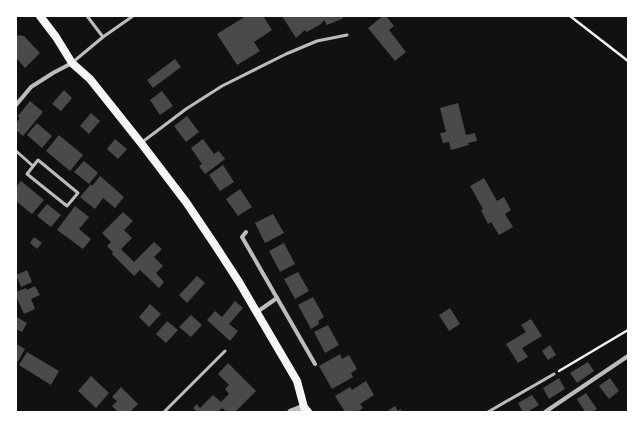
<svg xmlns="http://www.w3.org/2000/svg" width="644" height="428" font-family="Inter,sans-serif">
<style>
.building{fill:#4a4a4a}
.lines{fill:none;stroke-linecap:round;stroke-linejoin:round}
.path{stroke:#f5f5f5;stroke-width:2.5}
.service{stroke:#bcbcbc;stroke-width:3}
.minor{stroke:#bcbcbc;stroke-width:4}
.tertiary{stroke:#bcbcbc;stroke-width:7}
.secondary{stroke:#f5f5f5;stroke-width:8}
</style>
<rect width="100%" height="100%" fill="#111"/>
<g class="building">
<path d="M246,16H263L272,30L254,42L260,51L237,65L217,34Z"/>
<path d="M282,16H344L342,19L327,25L324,20L321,24L307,32L305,30L296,38Z"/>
<path d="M383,16H386L394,26L389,30L406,52L395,61L368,28Z"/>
<path d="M16,35L24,36L40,53L25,68L16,58Z"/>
<path d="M175,59L181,67L153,88L147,80Z"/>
<path d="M64,90L72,98L61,111L52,104Z"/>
<path d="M162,91L173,106L160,115L150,100Z"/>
<path d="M30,101L43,112L23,136L16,130V123L20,118L18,116Z"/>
<path d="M458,103L466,135L475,133L477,141L468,143L469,145L451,150L449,142L443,143L440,133L446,132L440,108Z"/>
<path d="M91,113L100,121L89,134L80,126Z"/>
<path d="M187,116L199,132L186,142L174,126Z"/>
<path d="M37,123L52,136L42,148L27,135Z"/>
<path d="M59,135L83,155L70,171L46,151Z"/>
<path d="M115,139L127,149L118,159L107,149Z"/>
<path d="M203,139L214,154L219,151L225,159L205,174L199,166L202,164L191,148Z"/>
<path d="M84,161L98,173L89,184L74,172Z"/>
<path d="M223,165L234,182L220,191L209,175Z"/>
<path d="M100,176L124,197L115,208L103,198L95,209L80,197L91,184L92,186Z"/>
<path d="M484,178L497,201L504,197L511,210L505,214L513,227L499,235L491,222L488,224L481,210L483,209L470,186Z"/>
<path d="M21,181L44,200L32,214L16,201V187Z"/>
<path d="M240,189L252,207L238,216L226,199Z"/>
<path d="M47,204L61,215L51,227L37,216Z"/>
<path d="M75,206L89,217L79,229L91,239L83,249L57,230Z"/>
<path d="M123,212L133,221L124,230L132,238L121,249L134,262L154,242L162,249L154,257L163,266L156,273L164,282L159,288L140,270L134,276L112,254L113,252L107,246L111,242L102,233Z"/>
<path d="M273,214L284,233L265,243L255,223Z"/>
<path d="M34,237L42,243L37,249L30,243Z"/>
<path d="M284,243L295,264L280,272L269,251Z"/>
<path d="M27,270L32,282L21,287L16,275Z"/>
<path d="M298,272L309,291L295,299L284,279Z"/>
<path d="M197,276L205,283L187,303L179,295Z"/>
<path d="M35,286L40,295L31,299L35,309L24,314L16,296V292L26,288L27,290Z"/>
<path d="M313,297L324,317L318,321L319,324L311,329L298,305Z"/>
<path d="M235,301L243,308L229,324L238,331L230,341L207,320L215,311L222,317Z"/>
<path d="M150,304L161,314L149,327L139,317Z"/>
<path d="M450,308L460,324L449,331L439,315Z"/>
<path d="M191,315L202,325L191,337L179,327Z"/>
<path d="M17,317L27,323L22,332L16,329Z"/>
<path d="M531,319L542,336L522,348L528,357L518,363L506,344L526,332L521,325Z"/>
<path d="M167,321L178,330L166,343L156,334Z"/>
<path d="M328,325L339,345L325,353L314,332Z"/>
<path d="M16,344L25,349L17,363L16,362Z"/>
<path d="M550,345L556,355L548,360L542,351Z"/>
<path d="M27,352L59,371L51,385L19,365Z"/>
<path d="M340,354L342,359L349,355L357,369L351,373L353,377L332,389L319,366Z"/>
<path d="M588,362L594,371L577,383L570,373Z"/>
<path d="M228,363L256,391L235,412H227L222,408L218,412H197L193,408L197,404L200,408L213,395L221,402L229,394L225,389L229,385L218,374Z"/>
<path d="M91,376L109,393L96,408L78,391Z"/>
<path d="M559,378L565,389L549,399L543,388Z"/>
<path d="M610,378L619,391L609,399L599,386Z"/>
<path d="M366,381L374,395L360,404L363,408L357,412H345L335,396L350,387L352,390Z"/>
<path d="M121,387L138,404L130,412H118L112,406L117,401L112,397Z"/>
<path d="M586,393L597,409L592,412H585L577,399Z"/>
<path d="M532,395L539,405L527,412H523L518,403Z"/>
<path d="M395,406L398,411L401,409L402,412H386Z"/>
</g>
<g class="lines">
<g class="path">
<path d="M570,16L628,61"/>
<path d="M559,371L628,330"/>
</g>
<g class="service">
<path d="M87,16L103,37"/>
<path d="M73,62L103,37L133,16"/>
<path d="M141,143L186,109L222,86L286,54L317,41L347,35"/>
<path d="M16,151L33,166"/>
<path d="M38,160L78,193L67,206L27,174Z"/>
<path d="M164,412L225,351"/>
<path d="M488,412L554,374"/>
</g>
<g class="minor">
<path d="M16,105L31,87L53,73L72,63"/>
<path d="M246,232L242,237L315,364"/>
<path d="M257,312L277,298"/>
<path d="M545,412L628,356"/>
</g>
<path class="tertiary" d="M291,412L304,407"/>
<path class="secondary" d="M40,16L56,37L72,63L90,79L141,143L186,202L215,245L239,282L297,381L304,407L308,412"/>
</g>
<rect width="644" height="428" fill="none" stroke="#ffffff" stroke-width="34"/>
</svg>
